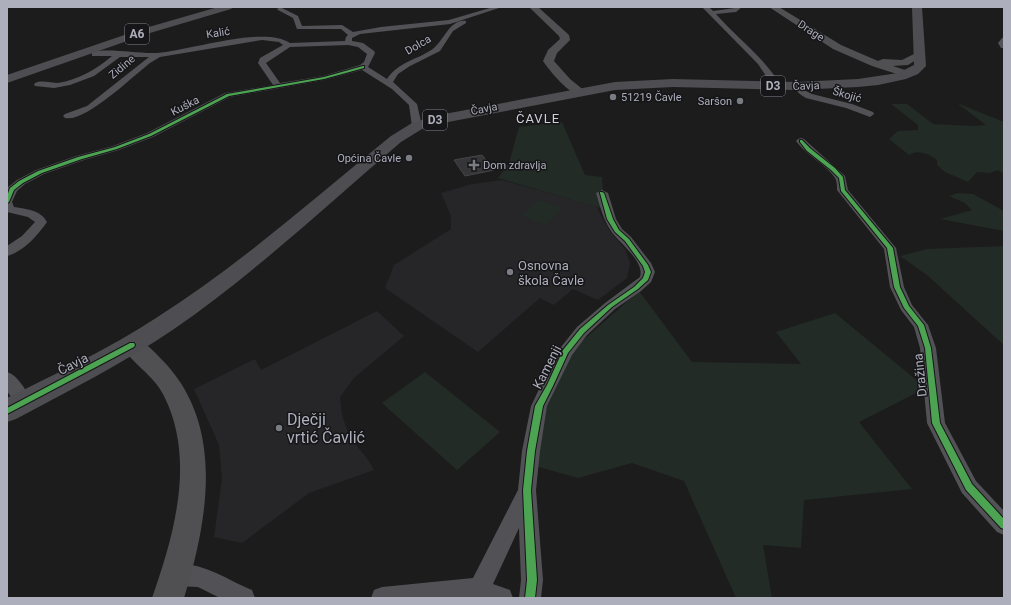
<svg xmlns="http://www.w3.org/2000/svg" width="1011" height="605" font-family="Roboto,sans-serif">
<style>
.built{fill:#262528}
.green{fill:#232b26}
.building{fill:#363638;stroke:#444548}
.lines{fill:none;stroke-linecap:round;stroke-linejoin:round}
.street{fill:#525156;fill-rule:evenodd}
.secondary{fill:#505053;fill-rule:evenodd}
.primary{fill:#4e4e52;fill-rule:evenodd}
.highway{fill:#4e4e52;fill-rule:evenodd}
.cycleway-casing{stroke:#161518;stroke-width:2}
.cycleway{fill:#4ca352;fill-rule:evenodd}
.poi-dot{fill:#7a7c84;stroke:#161518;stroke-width:1.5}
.labels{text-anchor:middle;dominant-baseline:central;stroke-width:3;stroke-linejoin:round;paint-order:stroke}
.far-street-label{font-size:11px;fill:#adafbc;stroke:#161518}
.far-poi-label{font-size:11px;fill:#adafbc;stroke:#161518;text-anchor:start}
.shield{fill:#161518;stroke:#80818b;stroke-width:1}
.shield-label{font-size:12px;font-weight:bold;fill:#adafbc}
.far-quarter-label{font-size:13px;letter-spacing:1px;fill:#cecfd8;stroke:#161518}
.poi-label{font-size:13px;fill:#adafbc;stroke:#161518;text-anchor:start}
.street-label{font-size:13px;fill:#adafbc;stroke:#161518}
.near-poi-label{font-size:16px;fill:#adafbc;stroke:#161518;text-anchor:start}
</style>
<rect width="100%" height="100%" fill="#1c1c1c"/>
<g class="built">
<path d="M502,180L596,206L609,230L625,249L630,263L627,278L598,300L573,289L554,305L540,298L478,352L385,288L394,265L451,229V216L441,193L472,184Z"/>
<path d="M377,311L404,336L354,378L340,397L342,415L349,436L369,461L374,470L309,493L242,543L214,537L222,479L219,445L194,389L255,359L261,370Z"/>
</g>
<g class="green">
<path d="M957,103L1004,122V174L998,170L990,173L977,172L968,182L945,172L937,165V160C929,154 919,149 909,155L889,139L898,131L918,130V125L891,104H907L933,124L972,126L986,125Z"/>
<path d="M562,122L585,175L602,177L604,209L498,178L509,163L519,127Z"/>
<path d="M958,193L973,194L1004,211V231L940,219L972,210L965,203L949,196Z"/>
<path d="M538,200L563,208L546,225L521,216Z"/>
<path d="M1004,246V345L927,275L900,256L927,249Z"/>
<path d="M639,291L692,362L801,364L776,332L835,313L926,388L859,422L912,489L804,500L801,548L763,545L772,598H736L684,481L632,463L578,478L535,466L547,406L572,350Z"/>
<path d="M425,372L500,432L457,470L382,403Z"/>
</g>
<path class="building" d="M482,155L494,170L465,176L454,160Z"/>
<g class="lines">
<g class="street">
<path d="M493,7H502L450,24L360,34L352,38V41L363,43L374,51L375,53L368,67L387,79C399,61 418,60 434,48C444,40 450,19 466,21V23L453,31L440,51L410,66L398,74L393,82L417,104L422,126L420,128L417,129L412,126L409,105L392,89L362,70L324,80L230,97L153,137L119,150L84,160L44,174L25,184L17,191L12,202L14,207C26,209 41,210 47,222C38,235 23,252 7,256V246L22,236L35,222L28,217L7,212V188L17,180L36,170L76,156L113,146L147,133L225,93L273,85L258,63L260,58L283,45L279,42L262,40L160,57L150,63C133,76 85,123 65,118L63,116L65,114L87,106L149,57H120L94,76L70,85L54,88L35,86L34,84C39,79 51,83 58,83C78,80 97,69 112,56H92V52C111,48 137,54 157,53C189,51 264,25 290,43L345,41L346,37L348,35L341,29H297L293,18L278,10L277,9L280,7L298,16L302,26L342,25L353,32L381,27L449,20ZM348,45L358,47L367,54L364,62L360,65L323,76L280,83L266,63L290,47Z"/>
<path d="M702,7H709L713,11L742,7L736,12L716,14C738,39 764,57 781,86L780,88H774L758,64Z"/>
<path d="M1004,37V48H1001L998,43L1002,38Z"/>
<path d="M793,84H799L806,91L812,94L852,104L873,112L874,114L870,117L846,108L806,98C800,95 796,91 792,86Z"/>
<path d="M801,138L804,139L845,176L848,190L896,248L904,287L912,305L928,325L936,348L945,423L976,481L1004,511V535L997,532L962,493L927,423L920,348L914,327L901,310L890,287L884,249L837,190C837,186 837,181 835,178C827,165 806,155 796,141L798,139Z"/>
<path d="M602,190L608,193L616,219L622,229L631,237L651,263L655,272L651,282L641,291L615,309L587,335L572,355L547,406L540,451L536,490L543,580L541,598H519L521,580L519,528L493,584L510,590L513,598H371L374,590L382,587L473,578L518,490L522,451L531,406L557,352L577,327L605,303L640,277C645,261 619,243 611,231C603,219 600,206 596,193Z"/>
<path d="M7,372C18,375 27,392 32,402L30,407L24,409L18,407L7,391Z"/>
<path d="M176,564C206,563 225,579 252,590L255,598H220L198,587L176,586L168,583L165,575L168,567Z"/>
</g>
<g class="secondary">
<path d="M529,7H538L569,35L570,40L557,53L554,61L570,79L586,92L584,95C571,98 550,71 543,61L548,50L560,39L559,36Z"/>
<path d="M769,7H779L841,45L878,61L883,59L902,60L920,51L925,54L908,65L893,66L911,72L913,74L911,76H903L872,66L833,49Z"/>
<path d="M132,337C146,341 157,355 167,365C225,430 207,523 184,598H152C174,535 196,460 164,396C154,375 131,363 121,345L124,339Z"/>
</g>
<path class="primary" d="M912,7H922L926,66L918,74L906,79L878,85L858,87L796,90L673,87L615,90L443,123L422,129L401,142C327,205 255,273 174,329C124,363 70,390 16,419L7,422V398C57,373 109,349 156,318C240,265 314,198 391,136L412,123L439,115L615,82L673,79L796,82L858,79L898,73L914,65Z"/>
<path class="highway" d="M218,7H233L231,9L150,33L7,83V75L142,29Z"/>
<defs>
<g id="cycleway">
<path d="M363,66H364V68L324,79L229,96L151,136L117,149L82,159L42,173L23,183L14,190L9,202L7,203V196L10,188L19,181L38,171L78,157L115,147L149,134L227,94L324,77Z"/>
<path d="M800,140H802L811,149L835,168L843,177L845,190L893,248L900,287L909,306L924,325L931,348L940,423L972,484L1004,519V529L1001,528L966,490L932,423L925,348L918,326L904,308L894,287L887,248L841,191L839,178L831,170L807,151L800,142Z"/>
<path d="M600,192H602L604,193L613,219L619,230L629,239L648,265L651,272L648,280L638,289L612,307L584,333L568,353L553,386L543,406L535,451L531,490L537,580L535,598H525L527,580L523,490L527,451L535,406L547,385L563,350L580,329L608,305L634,287L643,278L645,272L643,266L625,241L615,232L607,219L600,193Z"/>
<path d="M130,343H134L135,345L134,347L7,414V408Z"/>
</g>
</defs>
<use href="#cycleway" class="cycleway-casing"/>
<use href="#cycleway" class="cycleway"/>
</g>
<g class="poi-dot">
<circle cx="613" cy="97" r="4"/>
<circle cx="740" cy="101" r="4"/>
<circle cx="409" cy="158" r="4"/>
<path d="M472 159h4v4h4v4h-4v4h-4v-4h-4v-4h4z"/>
<circle cx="510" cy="272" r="4"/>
<circle cx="279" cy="428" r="4"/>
</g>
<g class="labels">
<g class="far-street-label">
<text transform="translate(811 31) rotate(33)">Drage</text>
<text transform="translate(218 33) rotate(-9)">Kalić</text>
<text transform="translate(418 45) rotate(-30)">Dolca</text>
<text transform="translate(122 67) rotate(-40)">Zidine</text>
<text transform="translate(806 86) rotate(-2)">Čavja</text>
<text transform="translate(847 95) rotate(16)">Škojić</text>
<text transform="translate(185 106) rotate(-27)">Kuška</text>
<text transform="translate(484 109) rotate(-11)">Čavja</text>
</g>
<g class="far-poi-label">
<text x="621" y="97">51219 Čavle</text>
<text x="732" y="101" text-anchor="end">Saršon</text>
<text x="401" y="158" text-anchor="end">Općina Čavle</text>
<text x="483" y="165">Dom zdravlja</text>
</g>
<g class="shield">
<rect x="125" y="24" width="24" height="20" rx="3"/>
<rect x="761" y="76" width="24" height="20" rx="3"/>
<rect x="423" y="110" width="24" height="20" rx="3"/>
</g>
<g class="shield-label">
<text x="137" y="34">A6</text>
<text x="773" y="86">D3</text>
<text x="435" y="120">D3</text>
</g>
<g class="far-quarter-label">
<text x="538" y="118">ČAVLE</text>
</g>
<g class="poi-label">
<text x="518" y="265">Osnovna<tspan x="518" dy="15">škola Čavle</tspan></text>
</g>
<g class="street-label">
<text transform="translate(73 364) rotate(-27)">Čavja</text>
<text transform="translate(547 367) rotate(-63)">Kamenji</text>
<text transform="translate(920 375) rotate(-96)">Dražina</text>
</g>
<g class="near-poi-label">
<text x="287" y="419">Dječji<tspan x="287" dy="18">vrtić Čavlić</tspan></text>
</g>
</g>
<rect width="1011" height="605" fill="none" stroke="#adafbc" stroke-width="16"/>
</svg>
